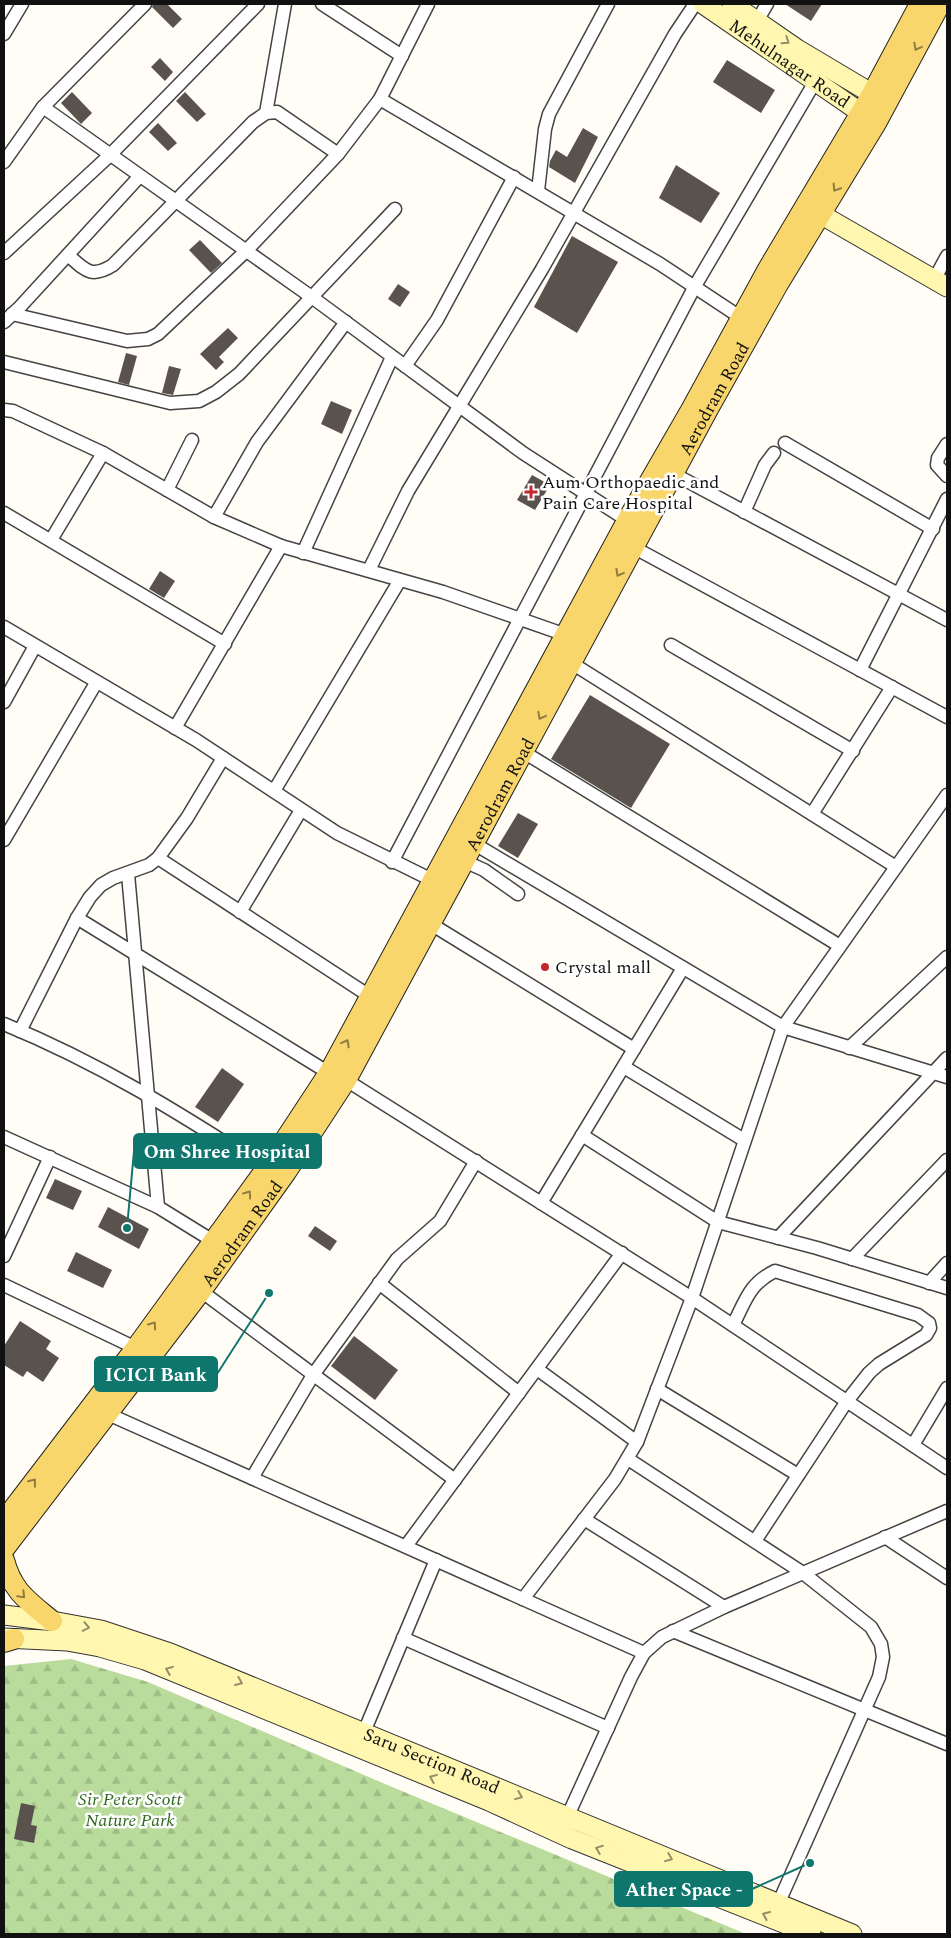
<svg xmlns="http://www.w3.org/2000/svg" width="951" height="1938" font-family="Spectral,serif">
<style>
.forest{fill:url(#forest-firs)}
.building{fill:#5a524d}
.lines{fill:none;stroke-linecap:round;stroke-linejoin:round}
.street-casing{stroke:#444;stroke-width:15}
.secondary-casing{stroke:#333;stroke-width:21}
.primary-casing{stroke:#222;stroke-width:22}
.street{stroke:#fff;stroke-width:12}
.secondary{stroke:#fff6b0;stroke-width:19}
.primary{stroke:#f9d66b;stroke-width:20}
.oneway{stroke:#948f68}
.oneway2{stroke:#917d42}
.poi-dot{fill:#c4262e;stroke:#fff;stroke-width:2}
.labels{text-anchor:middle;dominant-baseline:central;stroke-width:5;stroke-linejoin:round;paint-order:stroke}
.street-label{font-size:18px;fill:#111;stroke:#fff}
.poi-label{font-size:18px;fill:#111;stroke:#fff;text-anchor:start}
.park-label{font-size:18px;font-style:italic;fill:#2f6b1f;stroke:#fff}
.leader{fill:none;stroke:#0f766e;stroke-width:2}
.callout-dot{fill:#0f766e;stroke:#fff;stroke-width:2}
.callout{fill:#0f766e;stroke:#0f766e;stroke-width:2}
.callout-label{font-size:19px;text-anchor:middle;font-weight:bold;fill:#fff}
</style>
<defs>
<pattern id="forest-firs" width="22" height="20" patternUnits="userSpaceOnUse" patternTransform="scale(1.25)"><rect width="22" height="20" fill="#b9dc9c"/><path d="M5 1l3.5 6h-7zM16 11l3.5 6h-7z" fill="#9ebc85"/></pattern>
</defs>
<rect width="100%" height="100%" fill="#fffdf5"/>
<path class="forest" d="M71,1659L148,1682L385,1784L746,1934H4V1666Z"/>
<g class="building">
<path d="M153,4H167L182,19L173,28L152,7Z"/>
<path d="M785,4H822L811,21Z"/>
<path d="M160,58L173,72L165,81L151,67Z"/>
<path d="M727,60L775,90L761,113L713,82Z"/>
<path d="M72,92L92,113L81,124L61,103Z"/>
<path d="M185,92L206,114L197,122L176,101Z"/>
<path d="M158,123L177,143L168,151L149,132Z"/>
<path d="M583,128L598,137L575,183L549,167L550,161L556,150L567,157Z"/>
<path d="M676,165L720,193L701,223L659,198Z"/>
<path d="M572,236L618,262L577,333L534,307Z"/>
<path d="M200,240L222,263L211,273L189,250Z"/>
<path d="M398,284L410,292L400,307L388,299Z"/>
<path d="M228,328L238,338L219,357L224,362L216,370L200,354Z"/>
<path d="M126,353L137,356L129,385L118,382Z"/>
<path d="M169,366L181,369L173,395L162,393Z"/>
<path d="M331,401L352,410L342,434L321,424Z"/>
<path d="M532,475L550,485L535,510L517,500Z"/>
<path d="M160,571L175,581L164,598L149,589Z"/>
<path d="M590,695L670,744L631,808L551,759Z"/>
<path d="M518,813L538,824L518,858L498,846Z"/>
<path d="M222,1068L244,1084L218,1122L195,1107Z"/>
<path d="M55,1179L82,1191L73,1210L46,1198Z"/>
<path d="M108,1207L149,1229L139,1249L98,1227Z"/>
<path d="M315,1226L337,1241L330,1251L308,1236Z"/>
<path d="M76,1252L112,1270L103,1288L67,1271Z"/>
<path d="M20,1321L51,1341L46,1349L59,1358L43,1382L27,1371L23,1377L4,1365V1346Z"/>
<path d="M354,1336L398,1370L375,1400L331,1366Z"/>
<path d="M21,1803L35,1806L31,1825L37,1826L34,1843L14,1839Z"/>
</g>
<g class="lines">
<defs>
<g id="street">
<path d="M322,4L402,56"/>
<path d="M757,21L767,4"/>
<path d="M4,34L22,4"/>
<path d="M380,99L660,264L746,321"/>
<path d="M43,107L313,298L523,453L633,524"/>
<path d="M266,113L285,4"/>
<path d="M4,162L43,107L145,4"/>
<path d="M538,191L545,129L549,114L608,4"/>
<path d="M4,253L109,156L258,4"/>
<path d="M68,255C85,270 91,279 113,265L253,122L266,113L277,112L338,154"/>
<path d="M934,280L947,256"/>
<path d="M12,314L127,341L148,339L158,334L246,251L338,154L380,99L428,4"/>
<path d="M4,322L19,308L139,177"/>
<path d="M4,362L170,403L199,401L216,392L239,374L395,209"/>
<path d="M405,366L437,320L514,177"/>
<path d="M4,410L13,411L103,453L214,517L281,546L443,592L566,635"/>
<path d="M785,443L933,529"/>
<path d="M947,444L938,458L937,465L947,476"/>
<path d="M674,474L947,620"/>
<path d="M167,490L192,440"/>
<path d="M744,512L765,465L774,453"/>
<path d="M4,513L225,644"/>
<path d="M214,517L257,442L346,322"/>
<path d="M51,540L103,453"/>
<path d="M633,547L947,717"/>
<path d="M303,553L392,357"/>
<path d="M369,570L408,491L542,269L675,34L695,4"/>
<path d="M4,627L196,740L337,833L434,881"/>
<path d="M671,645L853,751"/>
<path d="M570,662L896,867"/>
<path d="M860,670L947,499"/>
<path d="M4,702L35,646"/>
<path d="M175,728L281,546"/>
<path d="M522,751L840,946"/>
<path d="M274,791L400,580"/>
<path d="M812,814L892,687"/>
<path d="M4,840L96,683"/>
<path d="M473,843L783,1027L947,1077"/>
<path d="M158,858L371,997"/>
<path d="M464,861L484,870L518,894"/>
<path d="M392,862L695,286L819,75"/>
<path d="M128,874L158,1207"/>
<path d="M240,912L301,810"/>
<path d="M77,918L329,1073"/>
<path d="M431,924L634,1049"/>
<path d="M4,1024C99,1063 180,1113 266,1169"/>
<path d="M20,1031L77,918L90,897L101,885L113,878L149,865L158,858L187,818L223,758"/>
<path d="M849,1048L947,957"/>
<path d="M624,1067L744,1140"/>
<path d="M346,1080L692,1298L947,1468"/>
<path d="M582,1135L718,1222L817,1248L947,1288"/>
<path d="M4,1137L158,1207L213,1241"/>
<path d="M541,1203L683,968"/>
<path d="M778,1238L947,1058"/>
<path d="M4,1256L50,1157"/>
<path d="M852,1259L947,1160"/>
<path d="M379,1283L519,1393"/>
<path d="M929,1283L947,1263"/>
<path d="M4,1285L142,1351"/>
<path d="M201,1291L455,1480"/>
<path d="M733,1325C746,1300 749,1284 775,1271L918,1315L929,1323L930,1328L926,1335L879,1364L869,1373L847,1401L755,1541"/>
<path d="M537,1369L637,1442"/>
<path d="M657,1389L798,1475"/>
<path d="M108,1414L644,1653"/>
<path d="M913,1445L947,1388"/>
<path d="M628,1459L803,1573L871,1627L881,1644L883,1657L879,1677L779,1902"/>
<path d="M252,1478L313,1375L397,1259L440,1221L476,1161"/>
<path d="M584,1519L724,1607"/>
<path d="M885,1537L947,1578"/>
<path d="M406,1546L622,1253"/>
<path d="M523,1599L615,1479L637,1442L692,1298L783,1027L947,795"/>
<path d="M673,1631L947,1744"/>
<path d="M403,1638L608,1728"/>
<path d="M364,1732L436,1560"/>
<path d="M565,1822L631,1677L644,1653L662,1637L724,1607L947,1511"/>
</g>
<g id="secondary">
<path id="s1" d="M703,4L873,121"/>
<path d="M732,4L797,49L886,102"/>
<path d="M808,207L947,287"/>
<path id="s2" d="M4,1615L52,1621L101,1630L170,1653L852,1934"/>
<path d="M4,1638L67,1641L100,1647L145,1660L489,1801L572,1839L811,1934"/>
</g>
<g id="primary">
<path d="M4,1521L136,1348L266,1169L329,1073L627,521L691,410L768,269L872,94L920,4"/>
<path id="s3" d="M4,1549L201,1291L286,1172L346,1080L708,409L778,284L876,123L940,4"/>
<path d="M4,1560C12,1591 28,1601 52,1621"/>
<path d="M4,1642L14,1639"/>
</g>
</defs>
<use href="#street" class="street-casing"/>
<use href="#secondary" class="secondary-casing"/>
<use href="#primary" class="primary-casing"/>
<use href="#street" class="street"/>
<use href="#secondary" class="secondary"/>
<use href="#primary" class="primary"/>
</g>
<defs><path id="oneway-chevron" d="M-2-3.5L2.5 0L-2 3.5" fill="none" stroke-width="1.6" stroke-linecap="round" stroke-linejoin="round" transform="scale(1.25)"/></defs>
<g class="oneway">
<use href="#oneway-chevron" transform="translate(786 41) rotate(34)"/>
<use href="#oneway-chevron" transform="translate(86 1627) rotate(11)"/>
<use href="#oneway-chevron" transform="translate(169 1670) rotate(-158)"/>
<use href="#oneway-chevron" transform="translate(239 1682) rotate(23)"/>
<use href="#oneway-chevron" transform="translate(433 1778) rotate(-158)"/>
<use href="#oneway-chevron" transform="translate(519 1796) rotate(22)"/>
<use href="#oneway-chevron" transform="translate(599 1849) rotate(-159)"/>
<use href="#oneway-chevron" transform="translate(669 1858) rotate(22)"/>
<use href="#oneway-chevron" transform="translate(766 1915) rotate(-157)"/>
</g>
<g class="oneway2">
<use href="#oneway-chevron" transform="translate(917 47) rotate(119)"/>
<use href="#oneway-chevron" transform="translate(836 188) rotate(122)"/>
<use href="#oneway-chevron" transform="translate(619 573) rotate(119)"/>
<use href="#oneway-chevron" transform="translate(541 716) rotate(118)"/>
<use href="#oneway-chevron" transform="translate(346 1043) rotate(-61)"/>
<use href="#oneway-chevron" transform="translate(248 1194) rotate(-54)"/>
<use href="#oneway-chevron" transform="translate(153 1325) rotate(-54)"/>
<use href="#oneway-chevron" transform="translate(33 1482) rotate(-52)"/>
<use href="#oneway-chevron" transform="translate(22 1595) rotate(45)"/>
</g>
<g class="poi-dot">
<path d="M528.5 484.5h5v5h5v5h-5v5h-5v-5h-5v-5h5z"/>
<circle cx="545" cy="967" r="5"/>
</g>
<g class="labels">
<g class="street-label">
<text stroke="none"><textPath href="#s1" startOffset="105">Mehulnagar Road</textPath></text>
<text stroke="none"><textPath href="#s3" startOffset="1355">Aerodram Road</textPath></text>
<text stroke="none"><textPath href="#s3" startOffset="905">Aerodram Road</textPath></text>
<text stroke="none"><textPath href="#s3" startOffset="395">Aerodram Road</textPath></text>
<text stroke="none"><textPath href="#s2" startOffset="454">Saru Section Road</textPath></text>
</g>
<g class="poi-label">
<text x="542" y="482">Aum Orthopaedic and<tspan x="542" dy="21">Pain Care Hospital</tspan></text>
<text x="555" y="967">Crystal mall</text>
</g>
<g class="park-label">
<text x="130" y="1799">Sir Peter Scott<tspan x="130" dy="21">Nature Park</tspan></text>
</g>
</g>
<path class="leader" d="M127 1228L134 1151M269 1293L217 1374M810 1863L752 1889"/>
<g class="callout-dot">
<circle cx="127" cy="1228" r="5"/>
<circle cx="269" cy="1293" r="5"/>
<circle cx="810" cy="1863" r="5"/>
</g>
<g class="callout">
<rect x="134" y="1134" width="187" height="34" rx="5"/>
<rect x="95" y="1357" width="122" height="34" rx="5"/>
<rect x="615" y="1872" width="137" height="34" rx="5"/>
</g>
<g class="callout-label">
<text x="227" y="1158">Om Shree Hospital</text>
<text x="156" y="1381">ICICI Bank</text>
<text x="684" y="1896">Ather Space -</text>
</g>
<rect width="951" height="1938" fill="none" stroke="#111111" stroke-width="10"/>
</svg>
